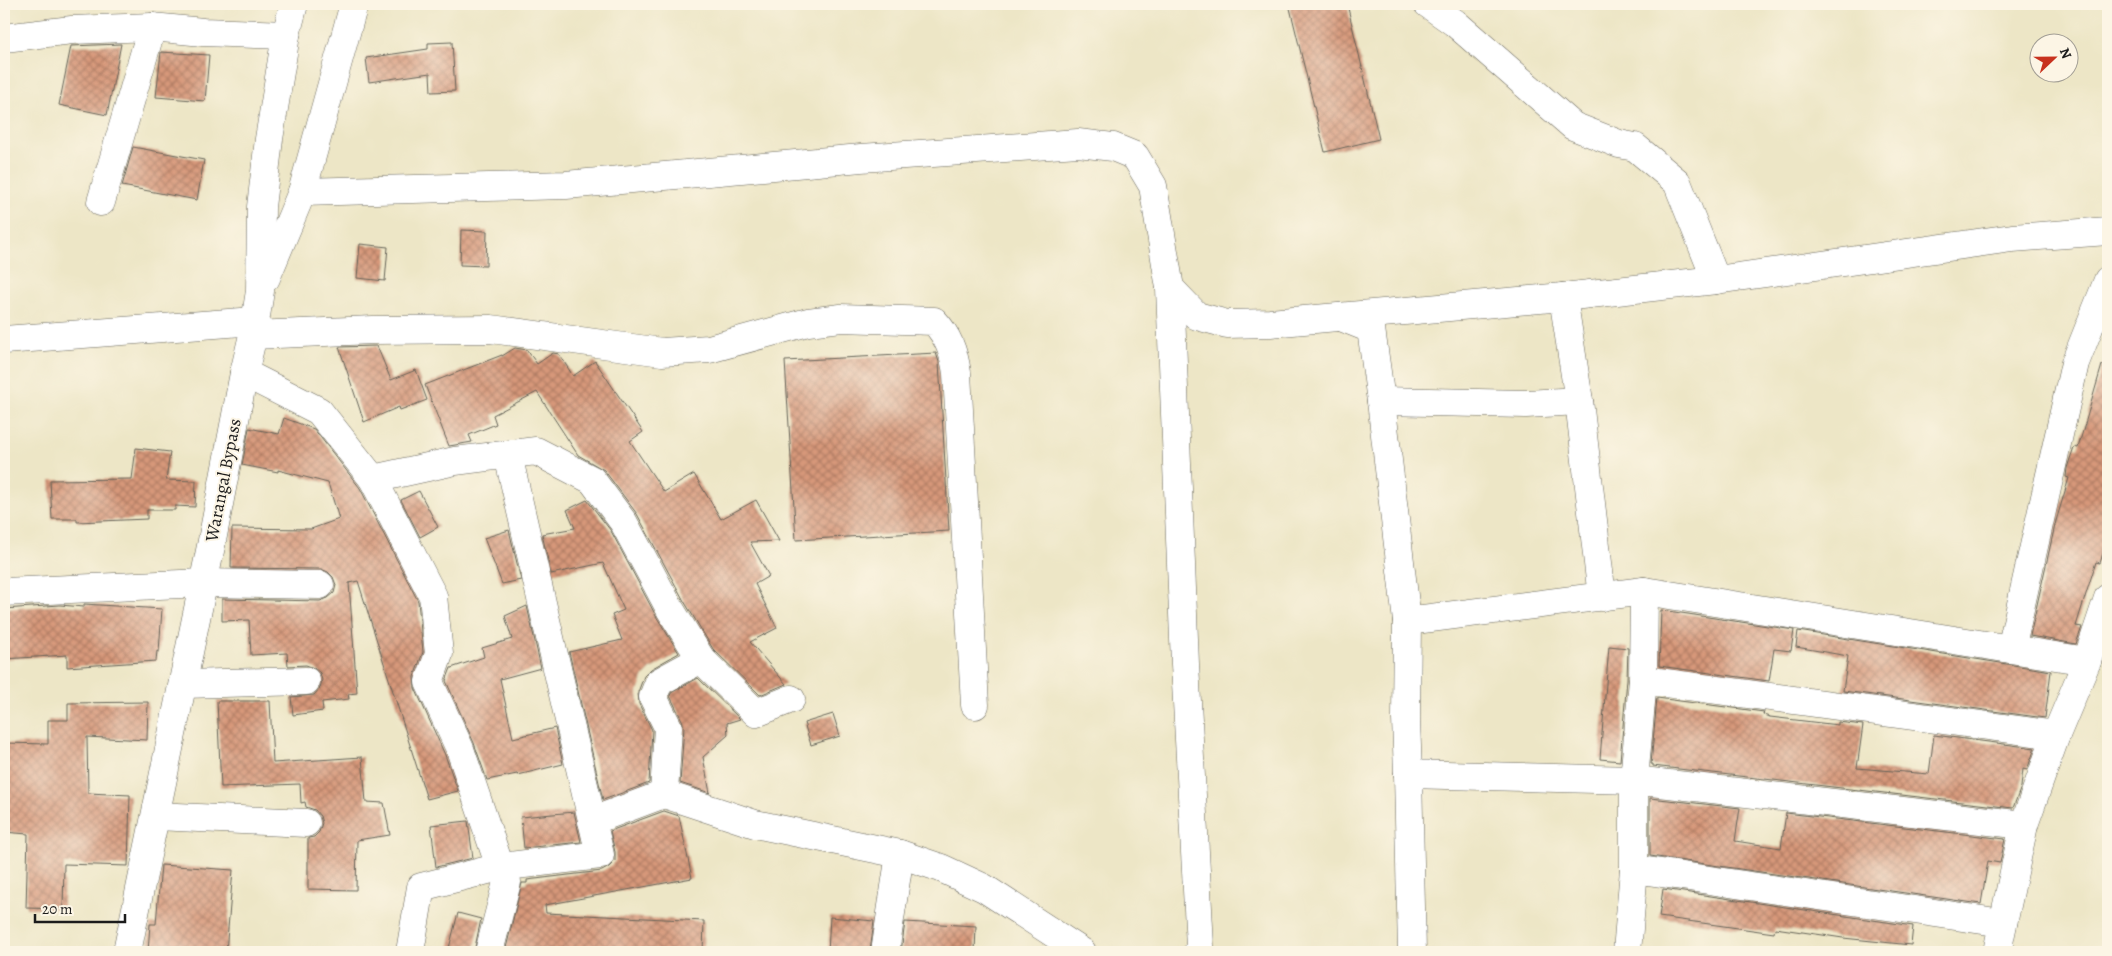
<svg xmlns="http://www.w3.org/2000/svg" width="2112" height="956" font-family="Alegreya,serif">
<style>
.building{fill:url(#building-cross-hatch)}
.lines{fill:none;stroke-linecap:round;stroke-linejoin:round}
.minor-casing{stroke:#656358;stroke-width:29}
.major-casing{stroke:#656358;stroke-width:29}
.minor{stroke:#fff;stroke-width:28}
.major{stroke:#fff;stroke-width:28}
.labels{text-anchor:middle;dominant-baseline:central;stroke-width:4;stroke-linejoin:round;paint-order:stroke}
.street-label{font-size:18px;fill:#1c1c1c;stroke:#fcf5e5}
</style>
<defs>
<pattern id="building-cross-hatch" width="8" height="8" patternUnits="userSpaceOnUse" patternTransform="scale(1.25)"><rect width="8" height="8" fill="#d7987a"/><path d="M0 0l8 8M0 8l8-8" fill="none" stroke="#ae7b63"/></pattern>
</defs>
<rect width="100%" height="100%" fill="#fcf5e5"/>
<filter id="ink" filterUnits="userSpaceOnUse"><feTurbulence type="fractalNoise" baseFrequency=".02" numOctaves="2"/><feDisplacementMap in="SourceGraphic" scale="10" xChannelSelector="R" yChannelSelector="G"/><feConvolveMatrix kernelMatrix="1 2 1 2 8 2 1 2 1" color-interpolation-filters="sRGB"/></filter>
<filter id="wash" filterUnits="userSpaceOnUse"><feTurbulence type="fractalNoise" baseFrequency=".0096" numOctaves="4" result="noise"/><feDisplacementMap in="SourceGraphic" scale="20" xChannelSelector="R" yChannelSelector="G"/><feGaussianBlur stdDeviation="1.12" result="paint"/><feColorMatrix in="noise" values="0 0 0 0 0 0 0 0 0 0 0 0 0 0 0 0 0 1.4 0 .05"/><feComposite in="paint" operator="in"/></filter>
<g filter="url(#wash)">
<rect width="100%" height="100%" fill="#ede6c6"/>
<g id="blocks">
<g class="building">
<path d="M1289,4H1347L1379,139L1325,152Z"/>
<path d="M452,42L455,91L431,92L430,73L369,82L366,58L428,49V43Z"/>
<path d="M121,44L107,115L59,105L71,46Z"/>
<path d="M161,52L209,55L205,101L156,97Z"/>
<path d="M133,147L204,160L197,200L122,186Z"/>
<path d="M461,230L487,231L486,266L460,265Z"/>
<path d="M360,244L388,247L385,281L357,278Z"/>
<path d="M377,346L391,380L416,370L427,400L400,410L399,407L364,422L339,347Z"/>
<path d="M515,348L527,350L537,364L553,353L559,354L573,376L595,361L643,432L630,441L664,492L694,474L721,519L756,500L779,541L750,542L769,576L755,584L777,628L750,642L786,684L760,695L713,649L684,601L637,514L604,470L578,455L537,392L493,415L496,424L469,435L472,442L449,446L425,385L502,355V356Z"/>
<path d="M936,353L939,362L949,531L796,540L785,361Z"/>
<path d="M2102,365L2108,366V537L2100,563L2096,562L2076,626L2082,627L2076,644L2030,636L2056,521L2069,478L2066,477L2067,468L2074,447L2078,448Z"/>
<path d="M284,418L314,429L360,488L418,601L423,652L414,677L415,688L445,755L458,791L427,799L358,581L349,583L357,693L348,694L349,699L322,702L323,711L293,715L291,697L314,695L320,688L322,680L320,673L314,668L306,665L288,666L287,653L251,655L249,620L222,621V599L320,601L328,598L334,593L336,585L333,577L328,572L321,569L231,568L232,528L311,529L339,519L328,483L278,470V472L242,465L249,428L279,434Z"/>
<path d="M136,448L170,452L166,480L196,481L195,507L175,506V510H147V519L77,522V519H52L50,480L132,479Z"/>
<path d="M419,491L438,527L420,537L401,500Z"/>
<path d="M587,500L611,531L656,616L679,653L651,669L644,676L638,692L639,704L652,730L649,783L603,800L569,652L622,640L612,615L624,610L603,563L551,574L542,534L575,528L567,510Z"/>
<path d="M509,530L521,580L502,584L484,538Z"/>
<path d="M84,604L162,609L159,652L157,651L156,661L67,667V655L4,659V609L60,605L84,607Z"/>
<path d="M527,606L541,668L500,679L513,738L555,728L563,764L518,775L517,774L487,780L474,743L446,681L451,668L484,657L482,648L512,639L505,616Z"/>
<path d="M1661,610L1794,630L1791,651L1774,649L1769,681L1659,666Z"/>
<path d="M1798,631L2051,671L2045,718L1843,691L1848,656L1796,647Z"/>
<path d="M1609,646L1628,648L1627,679L1620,761L1600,759Z"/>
<path d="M698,678L740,719L727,723L728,735L703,757L710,793L680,783L684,727L682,720L670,696L671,693Z"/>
<path d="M1657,698L1764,712L1763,715L1770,717L1838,725V722L1863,725L1857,768L1929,774L1934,735L2035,748L2027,770L2023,769L2021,787L2013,808L1653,766V764H1651Z"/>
<path d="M217,701H270L273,763L362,757L366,802L384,803L390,835L357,840L356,890L308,889V838L314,837L319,832L322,823L320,816L315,810L306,807L305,802L301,803L300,784L221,787Z"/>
<path d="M148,702L147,740L87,737L88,793L130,795L128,866L64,864L63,909L26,908L28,834L4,832V743L48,744V720H68V703Z"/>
<path d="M833,714L840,736L811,745L804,723Z"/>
<path d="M1650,798L1740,808L1735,841L1781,848L1786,813L2005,839L2000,863L1988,861L1981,904L1650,856Z"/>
<path d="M664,811L679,816L692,878L545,905L546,913L704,921L703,952H505L522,883H527V880L602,871L609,867L615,861V852L610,831Z"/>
<path d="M574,812L581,842L524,848L521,817Z"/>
<path d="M468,821L473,858L436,867L431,825Z"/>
<path d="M161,865L233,870L226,952H148L150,924H156Z"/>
<path d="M1663,889L1913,926L1911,945L1843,938L1775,928L1774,933L1659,917Z"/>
<path d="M458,913L481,919L474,952H448Z"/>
<path d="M830,917L874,921L870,952H828Z"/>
<path d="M905,922L976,926L975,952H901Z"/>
</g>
</g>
</g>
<g filter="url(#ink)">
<use href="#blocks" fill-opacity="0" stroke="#656358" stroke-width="1"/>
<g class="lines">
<defs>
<g id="minor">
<path d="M1428,4L1455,23L1573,126L1619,144L1635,147L1677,182L1716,280"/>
<path d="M4,38L72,30L152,27L203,32L286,35"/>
<path d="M302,192L566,185L861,158L1078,143L1113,147L1135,156L1153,186L1170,288L1197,316L1227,324L1270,323L1563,297L1579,401L1602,597"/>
<path d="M101,202L152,27"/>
<path d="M1170,288L1185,664L1200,946L1198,952"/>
<path d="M1563,297L1716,280L2012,238L2108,231"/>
<path d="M1341,317L1371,329L1381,401L1407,621L1406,719L1408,774L1634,780L2024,825"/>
<path d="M253,335L373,330L491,329L662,352L709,349L808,322L841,318L934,321C948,336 954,352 957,373L975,705"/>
<path d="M4,340L255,321"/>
<path d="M244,373L319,411L373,479L433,596L439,654L429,682L460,749L500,867L507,882L489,952"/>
<path d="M1381,401L1526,404L1579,401"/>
<path d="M373,479L455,461L536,451L592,480L624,523L670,609L701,659L756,713L791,699"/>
<path d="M4,592L203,583L320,585"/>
<path d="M1407,621L1644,591L2087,661"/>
<path d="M2011,649L2075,363L2108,280"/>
<path d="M1643,680L2056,735"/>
<path d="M183,684L306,681"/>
<path d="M1408,774L1412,952"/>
<path d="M664,794L755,824L900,854L941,868L984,888L1082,952"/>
<path d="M156,816L306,823"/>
<path d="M592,821L664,794L668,727L653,697L659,682L701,659"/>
<path d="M1634,869L2003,923"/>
<path d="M410,952L421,887L500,867L600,855L508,455"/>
<path d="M885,952L900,854"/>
<path d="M1627,952L1634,869V780L1643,680L1644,591"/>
<path d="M1997,952L2024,825L2056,735L2087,661L2108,598"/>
</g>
<g id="major">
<path d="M266,278L302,192L354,4"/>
<path d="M127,952L211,546L244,373L253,335L260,291L261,207L269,139L286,35L294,4"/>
</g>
</defs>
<use href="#minor" class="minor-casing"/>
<use href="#major" class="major-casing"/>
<use href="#minor" class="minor"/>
<use href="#major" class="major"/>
</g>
</g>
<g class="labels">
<g class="street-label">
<text transform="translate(223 480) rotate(-79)">Warangal Bypass</text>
</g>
</g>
<rect width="2112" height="956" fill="none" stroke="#fcf5e5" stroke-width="20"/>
<g transform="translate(2054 58) rotate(68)"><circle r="24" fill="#fcf5e5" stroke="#a29e95"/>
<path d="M0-4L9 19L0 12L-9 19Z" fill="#c8321e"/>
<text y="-8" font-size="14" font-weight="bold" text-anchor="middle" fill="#1c1c1c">N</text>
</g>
<path d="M35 914v8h90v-8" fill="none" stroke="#1c1c1c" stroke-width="2.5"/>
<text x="42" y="914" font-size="15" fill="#1c1c1c" stroke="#fcf5e5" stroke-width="4" paint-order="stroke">20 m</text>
</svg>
